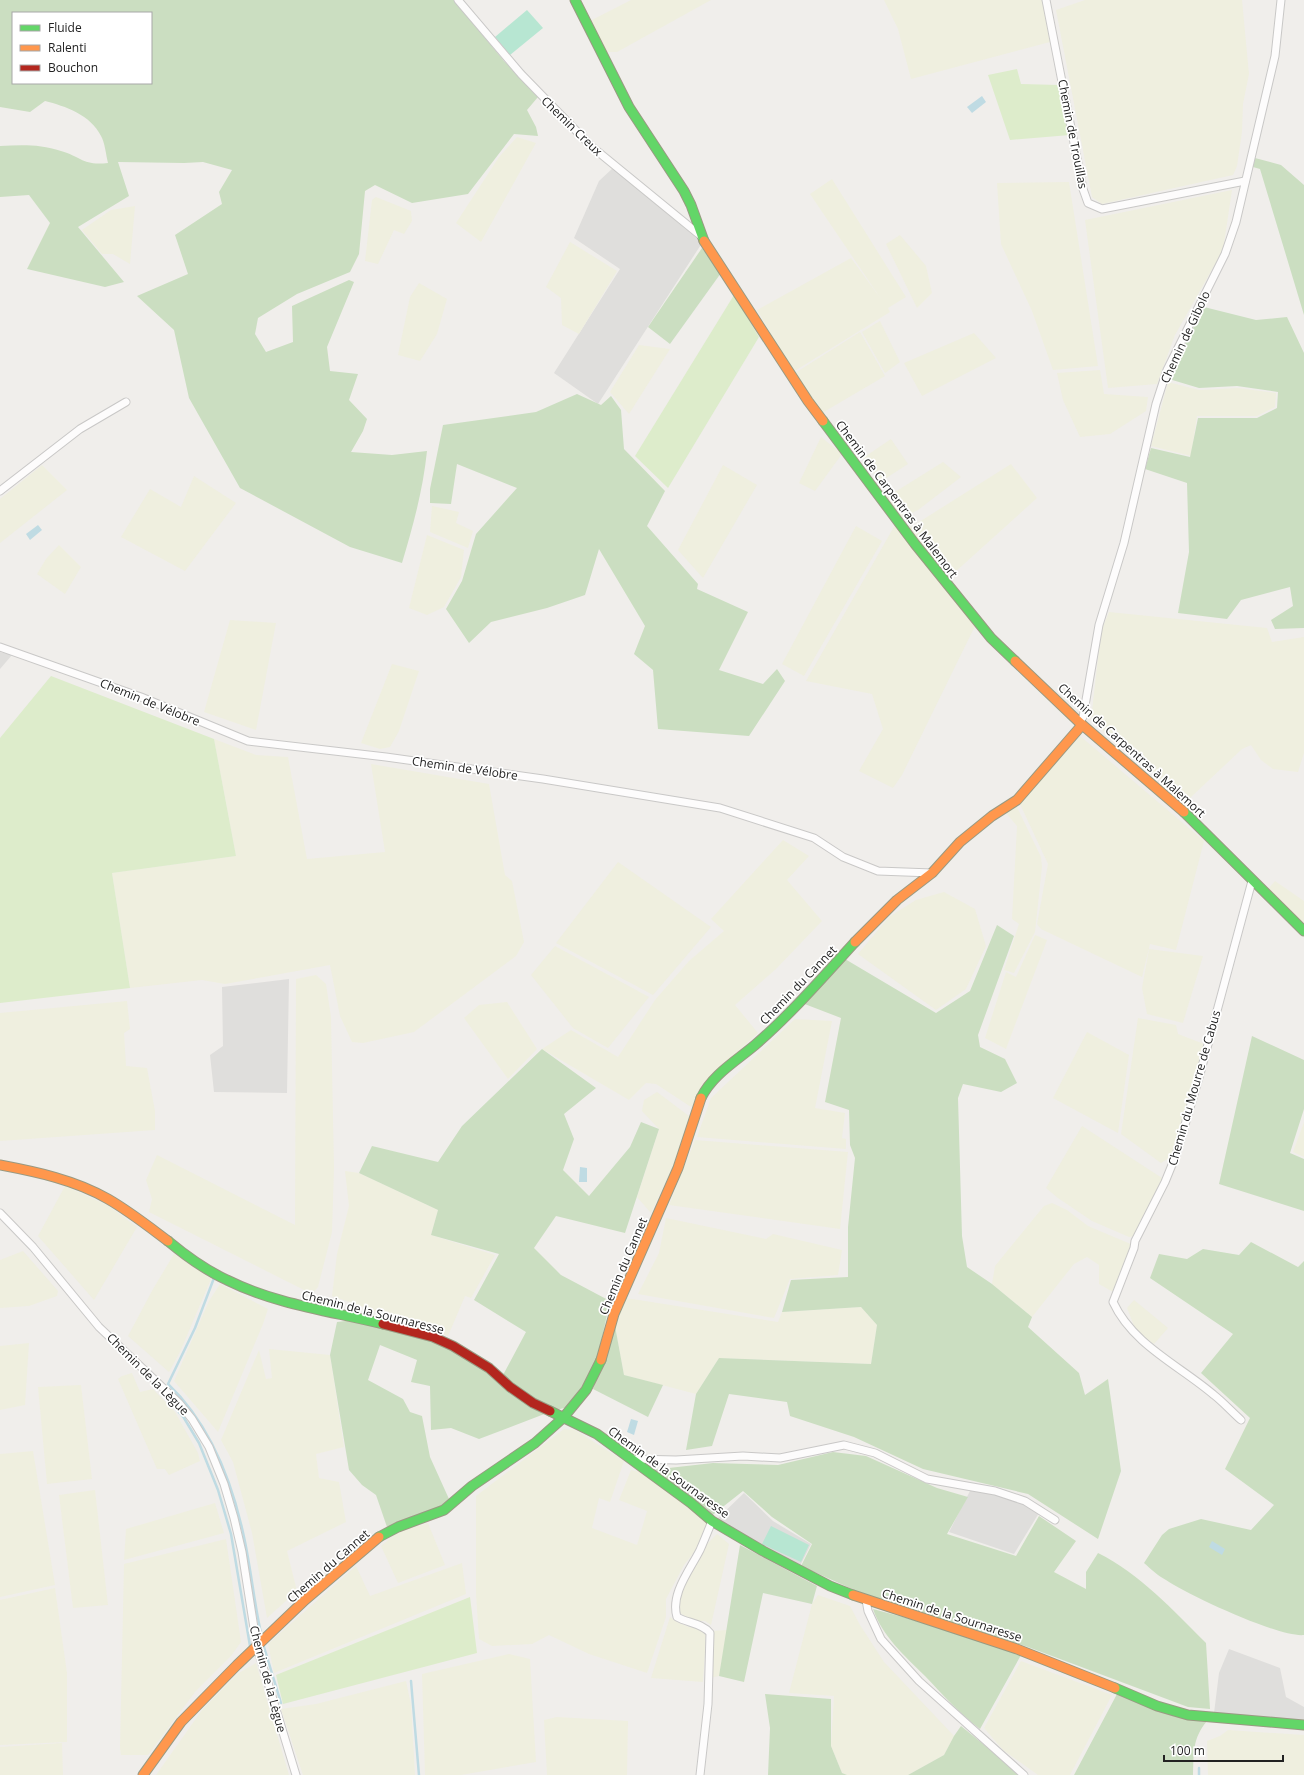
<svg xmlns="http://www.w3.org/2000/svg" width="1304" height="1775" font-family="'Open Sans',sans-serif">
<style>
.residential{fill:#dfdedc}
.farmland{fill:#efefdf}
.grass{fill:#ddeccb}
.forest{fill:#cbdec1;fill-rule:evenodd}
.pitch{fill:#b7e6d2}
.water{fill:#bfdbe3}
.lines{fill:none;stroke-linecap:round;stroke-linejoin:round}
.stream{stroke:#bfdbe3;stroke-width:2.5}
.street-casing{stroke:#c9c8c7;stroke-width:9}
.fast-casing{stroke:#999a82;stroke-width:11}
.slow-casing{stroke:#999a82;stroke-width:11}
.jam-casing{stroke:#999a82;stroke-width:11}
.street{stroke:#fdfcfc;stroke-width:7}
.fast{stroke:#63d668;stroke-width:9}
.slow{stroke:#ff974d;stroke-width:9}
.jam{stroke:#b3261e;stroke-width:9}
.labels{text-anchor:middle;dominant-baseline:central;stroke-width:3.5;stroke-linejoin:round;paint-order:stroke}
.street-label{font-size:12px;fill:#222;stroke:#fff}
</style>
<rect width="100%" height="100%" fill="#f0eeeb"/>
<g class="residential">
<path d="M613,168L702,243L598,404L554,373L620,269L574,238L599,181Z"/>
<path d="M0,652L12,655L0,669Z"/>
<path d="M289,979L287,1093L214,1092L210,1055L223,1046L222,987Z"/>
<path d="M971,1489L1016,1500L1039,1513L1014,1554L949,1532Z"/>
<path d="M744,1493L773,1521L811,1544L799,1568L717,1519Z"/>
<path d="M1229,1649L1280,1668L1286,1697L1304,1707V1723L1214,1713L1219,1673Z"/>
</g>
<g class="farmland">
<path d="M631,0H711L617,52H606L590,21Z"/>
<path d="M884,0H1042L1050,42L911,79L898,29Z"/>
<path d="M1085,0H1242L1249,74L1243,104L1242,132L1237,166L1233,175L1102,204L1092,197L1056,10Z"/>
<path d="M517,137L536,143L481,242L456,223L499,157Z"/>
<path d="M832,179L906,297L888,308L890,312L793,372L757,310L851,258L881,299L810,194Z"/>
<path d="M1069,182L1098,366L1053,370L1032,311L1001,244L997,183Z"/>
<path d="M1232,190L1223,250L1175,335L1157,384L1108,388L1085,220Z"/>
<path d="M376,197L411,211L412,221L404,234L394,230L378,264L365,261L372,200Z"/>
<path d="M135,206L130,264L113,254H102L82,230L111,210Z"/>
<path d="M900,235L926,266L932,293L917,308L886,244Z"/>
<path d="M570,242L617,271L579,334L562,325L561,298L546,287Z"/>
<path d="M419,283L447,299L437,334L420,361L398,355L410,297Z"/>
<path d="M880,321L900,362L885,373L862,332Z"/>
<path d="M860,332L885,376L822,413L795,373Z"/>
<path d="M974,333L996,358L922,396L904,363Z"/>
<path d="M639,345L670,349L629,414L610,392Z"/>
<path d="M1100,370L1104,394L1148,397L1146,411L1110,434L1080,437L1063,400L1057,373Z"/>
<path d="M1168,382L1199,390L1238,388L1276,393L1275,407L1257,416H1197L1191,456L1151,446Z"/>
<path d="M821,437L842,454L815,491L799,483Z"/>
<path d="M891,439L908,464L880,482L863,458Z"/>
<path d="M943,462L961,477L918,510L902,518L887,497Z"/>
<path d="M1011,464L1037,498L954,573L944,576L908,529Z"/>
<path d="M42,465L67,490L0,543V499Z"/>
<path d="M723,465L757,485L703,578L678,550Z"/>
<path d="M194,476L236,503L185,571L121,537L150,489L181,507Z"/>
<path d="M432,506L459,512L456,523L473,531L468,548L430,532Z"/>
<path d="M895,525L975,626L902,775L893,788L859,771L883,729L872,694L806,681Z"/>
<path d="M856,526L882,541L804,676L782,664Z"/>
<path d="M427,535L464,550L461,577L444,607L427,615L409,608Z"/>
<path d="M59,545L81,567L65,594L37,574L46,559Z"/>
<path d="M1109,612L1267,628L1272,642L1304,637V753L1298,772L1273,769L1261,760L1251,745L1242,749L1190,798L1179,795L1091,720L1101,631Z"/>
<path d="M230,620L276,623L256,730L204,712Z"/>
<path d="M392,664L419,671L399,731L390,747L380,749L361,743Z"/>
<path d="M1080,736L1204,841L1176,950L1150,944L1142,977L1041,929L1037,924L1048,864L1020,804Z"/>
<path d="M214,739L256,755L288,757L307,859L385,852L371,764L489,784L505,875L512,881L524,942L516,956L414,1032L363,1043L352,1042L340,1016L330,965L225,984L202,980L130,988L112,873L236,856Z"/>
<path d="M1016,805L1041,857L1042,867L1035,932L1014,973L1004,970L1019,924L1012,919L1017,826L1006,813Z"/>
<path d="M783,840L809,856L787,880L822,921L776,969L735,1005L758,1033L708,1079L691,1107L656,1084L646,1083L629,1100L542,1049L571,1030L618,1057L655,1000L689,961L724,931L711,919Z"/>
<path d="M618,862L711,927L653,995L556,943Z"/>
<path d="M1275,881L1304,901V926L1268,889Z"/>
<path d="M944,892L975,909L986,946L966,989L936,1010L858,954L889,917L916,900Z"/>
<path d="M1035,935L1047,940L1006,1049L985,1038L1006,972L1016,977Z"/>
<path d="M555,946L649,997L608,1048L573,1028L531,975Z"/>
<path d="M1149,949L1203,956L1183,1023L1147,1014L1142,988Z"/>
<path d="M316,975L326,984L331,1017L334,1168L332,1232L318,1287L312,1294L149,1212L152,1199L146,1180L157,1155L295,1225L296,979Z"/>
<path d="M127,1001L130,1029L124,1033L126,1066L147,1068L155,1111V1130L0,1141V1013Z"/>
<path d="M507,1002L537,1049L508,1079L464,1018L479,1005Z"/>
<path d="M1138,1018L1176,1025L1178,1034L1204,1044L1192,1093L1172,1156L1161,1163L1121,1134Z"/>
<path d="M795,1019L832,1021L815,1108L845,1113L842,1138L846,1139V1149L697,1137L711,1098Z"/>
<path d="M1087,1032L1129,1055L1118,1133L1053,1098Z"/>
<path d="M657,1092L689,1116L673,1166L651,1213L637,1197L659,1129L642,1111L644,1100Z"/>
<path d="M1304,1122V1157L1293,1152Z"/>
<path d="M1082,1126L1162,1178L1135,1236L1129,1237L1092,1221L1058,1198L1046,1188Z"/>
<path d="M695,1140L848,1152L840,1229L669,1205Z"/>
<path d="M345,1171L359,1173L438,1210L431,1235L495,1255L471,1298L465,1296L448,1336L332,1296L337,1254L349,1206Z"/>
<path d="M65,1186L107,1205L137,1227L94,1300L38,1236Z"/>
<path d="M1052,1203L1067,1210L1088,1226L1133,1245L1113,1292L1099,1284V1265L1087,1257L1074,1264L1032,1317L992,1284L995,1266L1044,1206Z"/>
<path d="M666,1218L766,1239L773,1234L842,1250L838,1275L790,1279L774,1318L638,1294L659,1253Z"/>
<path d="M23,1251L58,1291L57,1296L29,1306L0,1308V1260Z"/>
<path d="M174,1254L211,1279L180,1352L169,1372L128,1336L153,1289Z"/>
<path d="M220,1284L268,1309L263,1324L218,1432L174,1381L209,1301Z"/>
<path d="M626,1298L778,1322L782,1312L861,1307L877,1325L871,1364L719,1358L696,1394L624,1375L615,1326Z"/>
<path d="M1134,1300L1168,1328L1154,1344L1136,1331L1127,1308Z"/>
<path d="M29,1343L25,1405L0,1410V1346Z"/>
<path d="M269,1349L330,1355L344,1447L316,1454L319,1478L339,1482L346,1522L287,1551L297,1591L267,1618L252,1533L233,1462L221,1440L259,1350L266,1379L272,1378Z"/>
<path d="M132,1373L140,1392L153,1389L175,1412L198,1453L200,1461L169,1475L165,1469H157L118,1379L122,1376Z"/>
<path d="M81,1385L92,1479L47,1484L38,1387Z"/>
<path d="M564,1429L575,1430L624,1461L610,1502L599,1498L592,1528L637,1545L647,1511L619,1500L631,1470L647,1473L707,1521L706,1529L699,1546L684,1565L666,1599V1617L647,1673L589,1654L549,1635L532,1644L492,1646L479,1639L476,1594V1496Z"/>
<path d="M33,1451L55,1585L0,1597V1454Z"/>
<path d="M95,1490L108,1605L73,1608L59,1495Z"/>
<path d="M215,1503L224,1533L124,1560L126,1529Z"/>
<path d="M428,1523L445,1565L398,1583L381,1546L398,1532Z"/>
<path d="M717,1534L729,1544L711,1625L705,1621H693L680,1613V1597L685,1582L705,1546Z"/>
<path d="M226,1539L241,1642L231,1656L195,1692L148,1755H121L120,1748L124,1564Z"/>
<path d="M462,1563L466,1594L274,1673L268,1644L356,1566L370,1596Z"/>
<path d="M55,1588L67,1673V1742L0,1745V1600Z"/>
<path d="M818,1595L850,1606L860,1625L884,1662L954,1736L944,1755L908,1775H847L842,1773L831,1746L834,1696L789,1693L812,1604Z"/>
<path d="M670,1617L677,1622L689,1627L701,1628L706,1636L703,1682L651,1678Z"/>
<path d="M727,1630L719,1676L710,1678L712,1631Z"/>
<path d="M509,1654L530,1659L536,1762L461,1775H425L422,1674Z"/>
<path d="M1021,1661L1112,1695L1070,1775H1038L1003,1750L984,1728Z"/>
<path d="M256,1663L289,1775H156L202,1710L237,1674Z"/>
<path d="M406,1681L411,1705L415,1775H303L281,1709L316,1704Z"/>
<path d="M557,1717L628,1721L627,1775H547L544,1720Z"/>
<path d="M1228,1730L1304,1735V1775H1208L1207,1741L1220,1736Z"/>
<path d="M62,1743L63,1775H0V1747Z"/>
</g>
<g class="grass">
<path d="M1017,69L1021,84L1059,85L1070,135L1010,140L988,75Z"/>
<path d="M734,295L759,337L668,488L635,456Z"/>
<path d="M51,676L214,739L236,856L112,873L130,988L0,1003V738Z"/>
<path d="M470,1597L477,1653L283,1704L276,1675Z"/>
</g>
<g class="forest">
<path d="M0,0H454L504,61L538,97L527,110L536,127L538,136L514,134L468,194L412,203L375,185L365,191L359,254L350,272L297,294L258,318L255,334L266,352L293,342L292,306L349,280L354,282L327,347L330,371L358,374L349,400L367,419L363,431L351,452L392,455L427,451C423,490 413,526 402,563L350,547L240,488L189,398L174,330L137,296L188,274L175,235L222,204L219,192L232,170L203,162L184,163L118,162L129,196L78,227L124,282L105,287L27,269L50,223L29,195L0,197V146C21,145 40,144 61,151C82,157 83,166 108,163C106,155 105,143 101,136C91,115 65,106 45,101L30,112L0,107ZM13,13H151V83H13Z"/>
<path d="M1255,158L1281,165L1304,185V315L1260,169L1253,167Z"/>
<path d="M702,248L721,273L670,344L648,327Z"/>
<path d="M1204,307L1256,320L1287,317L1304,353V628L1275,629L1271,620L1293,606L1290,587L1241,600L1227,619L1178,613L1189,552L1187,483L1145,469L1151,448L1190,457L1198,418H1257L1277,408L1278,392L1237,386L1199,388L1169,379L1171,371Z"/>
<path d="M577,394L601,405L611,396L621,410L624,449L665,491L647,526L698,584L697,589L748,612L719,670L763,684L777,669L785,681L749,736L658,729L653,670L634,654L645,626L599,549L585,595L547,608L491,622L469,643L446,609L462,581L476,534L517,488L457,464L451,504L430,503V489L443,425L536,412Z"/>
<path d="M997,925L1014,936L978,1035L980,1047L1005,1059L1017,1083L1001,1092L963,1084L958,1098L962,1236L967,1267L992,1284L1032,1317L1028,1327L1079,1373L1085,1395L1108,1379L1121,1471L1098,1539L1028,1494L923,1469L854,1437L790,1416L787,1402L729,1394L712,1446L686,1450L696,1394L719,1358L871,1364L877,1325L861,1307L782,1312L791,1280L848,1277V1227L855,1158L850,1145L849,1110L825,1102L841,1018L802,1003L845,959L936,1013L970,991Z"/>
<path d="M1252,1036L1304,1060V1109L1290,1153L1304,1159V1211L1219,1184Z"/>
<path d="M542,1049L596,1088L564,1114L574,1139L563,1170L589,1196L630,1147L641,1122L659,1129L625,1233L556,1216L534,1248L561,1275L610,1301L598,1356L585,1382L568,1407L552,1411L518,1389L503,1375L526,1332L474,1300L499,1254L431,1235L438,1210L359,1173L372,1146L438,1162L462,1126Z"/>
<path d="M1251,1242L1298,1267L1304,1261V1635C1280,1638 1188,1595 1166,1580C1158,1576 1151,1569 1144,1563L1162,1535L1169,1529L1201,1519L1251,1530L1274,1505L1225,1469L1250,1418L1201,1373L1233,1334L1150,1278L1159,1254L1187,1259L1203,1249L1239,1255Z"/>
<path d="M354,1320L430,1339L475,1362L547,1413L479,1439L451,1428L431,1430L430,1386L411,1382L417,1360L380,1345L368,1380L403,1399L410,1412L422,1416L430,1457L449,1499L442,1507L387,1527L376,1495L362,1485L349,1470L330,1355L337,1322Z"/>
<path d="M615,1326L624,1375L663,1385L648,1417L593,1389Z"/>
<path d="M833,1452L866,1456L937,1488L968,1497L947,1534L1016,1556L1039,1516L1076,1541L1054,1572L1086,1589V1572L1098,1553C1140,1574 1173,1610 1206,1643L1210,1709L1188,1707L1028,1647L861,1593L801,1566L812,1544L772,1517L743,1491L710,1517L651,1470L713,1463L778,1465Z"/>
<path d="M740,1545L817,1586L812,1604L763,1593L744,1682L719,1676Z"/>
<path d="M873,1609L910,1619L1021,1655L980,1729C960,1714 943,1695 925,1676C905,1656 882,1636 873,1609Z"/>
<path d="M765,1694L831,1699V1746L842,1773L847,1775H768L770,1728Z"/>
<path d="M1117,1694L1184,1718L1207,1721C1192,1739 1194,1753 1193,1775H1074Z"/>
<path d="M961,1726L1021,1775H908L944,1755L954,1736Z"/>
</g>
<g class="pitch">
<path d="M527,10L543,28L510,55L495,37Z"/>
<path d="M771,1526L809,1545L801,1562L762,1544Z"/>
</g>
<g class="water">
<path d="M982,96L986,102L972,113L967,107Z"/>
<path d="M38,525L42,530L30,540L26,534Z"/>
<path d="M580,1167L587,1168V1182H579Z"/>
<path d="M631,1419L638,1421L634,1435L627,1432Z"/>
<path d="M1212,1541L1225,1549L1222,1555L1209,1547Z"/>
</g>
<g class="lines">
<g class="stream">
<path d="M214,1278L195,1328L168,1384C210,1424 232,1481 244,1537C251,1569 254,1602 261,1633"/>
<path d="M162,1393L184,1418L199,1443L218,1490L231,1534L250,1646"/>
<path d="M264,1647L281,1703"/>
<path d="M411,1681L419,1775"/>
<path d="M1199,1768V1775"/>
</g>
<defs>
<g id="street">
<path d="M458,0L521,74L591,146L701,236"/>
<path d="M1046,0L1083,189L1088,203L1102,209L1245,181"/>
<path d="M0,491L80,429L126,402"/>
<path d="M0,647L141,697L248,741L386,757L543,779L720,808L814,838L843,857L878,871L932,873"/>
<path d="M1079,722L1083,717L1099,625L1124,543L1156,404L1167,370L1225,254L1236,222L1275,56L1281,0"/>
<path d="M0,1213L33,1247L99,1327L179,1403L192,1419L209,1447L224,1484L234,1518L242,1552L257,1647L296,1775"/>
<path d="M1241,1420C1232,1412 1223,1402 1214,1395C1179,1365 1133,1345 1113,1302L1134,1248L1135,1241L1165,1182L1176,1155L1200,1074L1252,881"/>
<path d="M633,1459L676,1460L743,1456L780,1458L844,1445L875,1453L927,1479L995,1491L1025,1501L1055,1520"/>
<path d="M866,1600L868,1611L881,1639L919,1681L1024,1775"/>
<path d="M700,1775L708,1704L710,1633C702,1623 687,1623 677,1617C670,1594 690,1570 700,1550C704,1541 708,1531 712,1521"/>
</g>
<g id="fast">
<path d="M575,0L629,107L684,191L691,205L704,241"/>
<path d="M823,421L915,544L991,638L1015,661"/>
<path d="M1184,812L1304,931"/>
<path d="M701,1098C712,1075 736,1061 755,1045C791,1014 823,977 855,942"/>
<path d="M168,1241C186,1256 205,1270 227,1280C275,1304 330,1311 383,1324"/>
<path d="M550,1411L597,1434L691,1503L712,1521L763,1551L830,1586L853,1595"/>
<path d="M379,1537L398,1527L444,1510L472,1486L535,1443L563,1418L586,1390L601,1360"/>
<path d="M1115,1688L1157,1706L1188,1715L1304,1725"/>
</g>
<g id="slow">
<path d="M704,241L808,401L823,421"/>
<path d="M1015,661L1079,722L1184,812"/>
<path d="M855,942L897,900L932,873L960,842L992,816L1017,800L1082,725"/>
<path d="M0,1165C37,1172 75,1180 108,1199C129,1211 148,1226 168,1241"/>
<path d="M601,1360L614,1314L678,1168L701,1098"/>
<path d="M853,1595L1017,1649L1115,1688"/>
<path d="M143,1775L181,1722L237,1665L305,1600L379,1537"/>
</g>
<path id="jam" d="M383,1324L433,1337L453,1346L489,1368L510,1387L533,1403L550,1411"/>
</defs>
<use href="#street" class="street-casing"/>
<use href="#fast" class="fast-casing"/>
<use href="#slow" class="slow-casing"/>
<use href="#jam" class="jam-casing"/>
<use href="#street" class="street"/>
<use href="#fast" class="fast"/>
<use href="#slow" class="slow"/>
<use href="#jam" class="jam"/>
</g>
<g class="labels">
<g class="street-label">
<text transform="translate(572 126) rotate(44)">Chemin Creux</text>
<text transform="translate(1073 134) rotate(79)">Chemin de Trouillas</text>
<text transform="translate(1185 337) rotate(-65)">Chemin de Gibolo</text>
<text transform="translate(897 499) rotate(53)">Chemin de Carpentras à Malemort</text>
<text transform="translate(150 702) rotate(22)">Chemin de Vélobre</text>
<text transform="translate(1132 750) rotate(42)">Chemin de Carpentras à Malemort</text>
<text transform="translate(465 768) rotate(8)">Chemin de Vélobre</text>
<text transform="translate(798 985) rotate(-46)">Chemin du Cannet</text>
<text transform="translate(1194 1088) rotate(-74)">Chemin du Mourre de Cabus</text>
<text transform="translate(623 1266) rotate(-67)">Chemin du Cannet</text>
<text transform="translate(373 1312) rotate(14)">Chemin de la Sournaresse</text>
<text transform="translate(148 1374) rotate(45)">Chemin de la Lègue</text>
<text transform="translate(669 1472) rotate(36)">Chemin de la Sournaresse</text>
<text transform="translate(328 1566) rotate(-41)">Chemin du Cannet</text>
<text transform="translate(952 1615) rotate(18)">Chemin de la Sournaresse</text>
<text transform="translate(268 1679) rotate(75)">Chemin de la Lègue</text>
</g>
</g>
<rect x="12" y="12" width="140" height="72" fill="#ffffff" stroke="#a7a7a7"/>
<rect x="20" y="25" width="20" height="6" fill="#63d668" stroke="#a7a7a7"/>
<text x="48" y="32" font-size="12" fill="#222222">Fluide</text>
<rect x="20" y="45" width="20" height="6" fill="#ff974d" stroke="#a7a7a7"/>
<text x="48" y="52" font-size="12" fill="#222222">Ralenti</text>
<rect x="20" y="65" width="20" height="6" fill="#b3261e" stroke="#a7a7a7"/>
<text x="48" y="72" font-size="12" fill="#222222">Bouchon</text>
<path d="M1164 1755v6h119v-6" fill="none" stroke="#222222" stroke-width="2"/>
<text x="1170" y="1755" font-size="12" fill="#222222" stroke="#ffffff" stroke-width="3" paint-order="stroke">100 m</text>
</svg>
